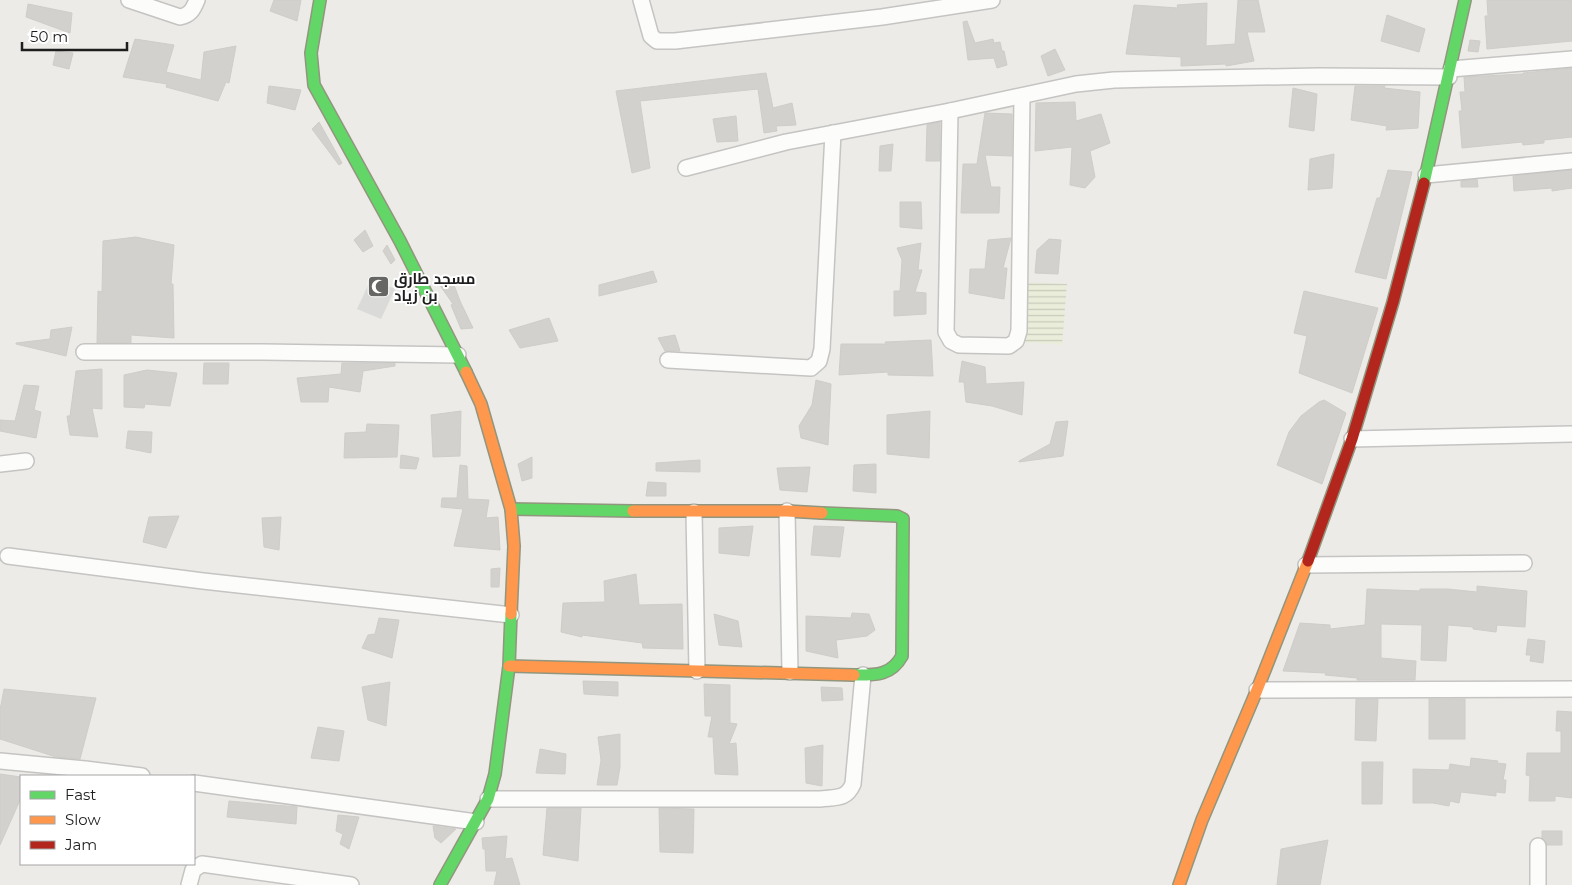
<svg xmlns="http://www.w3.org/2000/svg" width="1572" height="885" font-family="Montserrat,Cairo,sans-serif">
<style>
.religious{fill:#dadad8}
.farmland{fill:url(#farmland-rules)}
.building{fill:#d3d1ce;stroke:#cfcdc8}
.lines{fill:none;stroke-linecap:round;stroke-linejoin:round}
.street-casing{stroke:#c5c4c3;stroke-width:18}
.fast-casing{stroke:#92967e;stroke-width:14}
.slow-casing{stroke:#92967e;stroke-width:14}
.jam-casing{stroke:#92967e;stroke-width:14}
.street{stroke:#fcfcfb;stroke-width:15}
.fast{stroke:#63d668;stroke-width:11}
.slow{stroke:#ff974d;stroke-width:11}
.jam{stroke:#b3261e;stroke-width:11}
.labels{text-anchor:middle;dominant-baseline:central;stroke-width:4;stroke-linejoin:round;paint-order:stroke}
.poi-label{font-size:15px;font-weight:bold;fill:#1e1e1e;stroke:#fff;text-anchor:start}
</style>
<defs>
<pattern id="farmland-rules" width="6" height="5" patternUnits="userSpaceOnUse" patternTransform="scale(1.25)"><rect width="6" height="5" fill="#eaedda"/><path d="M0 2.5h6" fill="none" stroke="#c8cbbb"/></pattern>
</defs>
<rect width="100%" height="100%" fill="#ecebe7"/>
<path class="religious" d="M371,279L395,289L381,319L357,309Z"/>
<path class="farmland" d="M1028,282L1067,284L1062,345L1022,342Z"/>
<g class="building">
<path d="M274,0H301L297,21L270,11Z"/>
<path d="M1238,0H1258L1265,32H1247L1254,61L1226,66V64L1181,66V57L1126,54L1134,5L1178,8L1177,5L1207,3L1206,46L1235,44Z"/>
<path d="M1487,0H1572V41L1487,49L1485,16H1488Z"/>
<path d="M28,4L72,13L70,33L26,17Z"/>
<path d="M1387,15L1425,29L1419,52L1381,41Z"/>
<path d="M967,21L975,43L993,39L994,43L1000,42L1002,51H1004L1007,65L997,68L994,58L968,60L963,22Z"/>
<path d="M135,39L174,45L166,72L201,80L204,52L236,46L229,83L226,82L218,101L166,87L167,84L123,77Z"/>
<path d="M1470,40L1480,41L1478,52L1468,51Z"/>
<path d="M1055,49L1065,70L1048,76L1041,56Z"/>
<path d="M56,51L73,53L69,69L53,65Z"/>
<path d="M1572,68V137L1544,140V143L1523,145L1522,142L1462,148L1459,111H1462L1460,92H1465L1464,77L1523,74V73Z"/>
<path d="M766,73L773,108L792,103L796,125L776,126L777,131L764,133L758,89L640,101L650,168L632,173L616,91Z"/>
<path d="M269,86L301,90L295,110L267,103Z"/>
<path d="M1355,86H1385L1384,88L1420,92L1418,128L1386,130L1387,126L1351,120Z"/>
<path d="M1293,88L1317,94L1314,131L1289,127Z"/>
<path d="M1075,102L1076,121L1101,114L1110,143L1090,151L1095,177L1085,188L1070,185L1072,147L1035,151L1036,103Z"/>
<path d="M985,113L1012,114V156L985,155L991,187H1000L999,213H961L963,164H977Z"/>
<path d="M736,116L738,141L717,142L713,119Z"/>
<path d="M319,122L342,163L339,165L312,129Z"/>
<path d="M940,122V161H926L927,125Z"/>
<path d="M893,144L891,171H879L880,146Z"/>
<path d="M1334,154L1332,188L1308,190L1310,159Z"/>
<path d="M1388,170L1412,172L1386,279L1355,272L1377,198H1380Z"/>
<path d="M1572,170V188L1552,191V188L1514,191L1513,176Z"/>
<path d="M1477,179L1478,187H1461V181Z"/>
<path d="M900,202H921L922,229L900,227Z"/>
<path d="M365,230L373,246L363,252L354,240Z"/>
<path d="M136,237L174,245L171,284H173L174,338L131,335V343H97L98,291L102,292L103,241Z"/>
<path d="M1011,238L1003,268H1007L1004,299L969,293L970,269H985L988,240Z"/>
<path d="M1049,239L1061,240L1058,274L1035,273L1037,250Z"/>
<path d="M921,243L918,270H922L915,292L926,293V314L894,316V291H900L902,260L897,248Z"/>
<path d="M387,245L395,260L391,264L383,251Z"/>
<path d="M653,271L657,282L599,296V285Z"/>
<path d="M451,277L460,301L473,328L461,329L451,305L453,304L439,284Z"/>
<path d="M1304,291L1378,308L1352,393L1299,373L1307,336L1294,333Z"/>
<path d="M549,318L558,341L520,348L509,330Z"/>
<path d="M72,327L66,356L16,344V343L50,339L51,330Z"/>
<path d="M675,335L680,351H665L658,338Z"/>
<path d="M931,340L933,376L888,375V372L839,375L841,344H886L885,342Z"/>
<path d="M962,361L985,367L986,384L1024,382L1022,415L992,406L966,402L964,382H959Z"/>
<path d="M204,363H229L228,384H203Z"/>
<path d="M342,363H395V366L363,371L360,392L329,387L328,402H301L297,378L341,374Z"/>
<path d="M102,369V409L92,408L98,437L70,435L67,416H70L76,371Z"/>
<path d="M147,370L177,373L170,406L145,404L144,408L124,407V375Z"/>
<path d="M816,380L831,384L828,445L801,438L799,426L812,405Z"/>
<path d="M24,385L39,386L34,410L41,412L36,438L0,431V420L15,421Z"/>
<path d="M1324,400L1346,413L1322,484L1277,465L1289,432L1301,416L1319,402Z"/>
<path d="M461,411L460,456L433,457L431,415Z"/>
<path d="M930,411L929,458L887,454V415Z"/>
<path d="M1068,421L1063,456L1019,462V461L1050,444L1056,422Z"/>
<path d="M367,424L399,425L397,457L344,458L345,433L366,432Z"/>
<path d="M128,431L152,432L151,453L126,448Z"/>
<path d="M401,455L419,458L416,469L400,468Z"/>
<path d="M532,457V478L522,481L518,464Z"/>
<path d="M700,460V472L656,471V463Z"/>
<path d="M876,464V493L853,491L854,465Z"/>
<path d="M460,465L467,466L468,499L489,500L486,518L498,517L500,550L454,546L463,509L441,507L442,498H457Z"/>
<path d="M810,467L807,492L780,490L777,468Z"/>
<path d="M648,482L666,483V496H646Z"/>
<path d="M179,516L166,548L143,542L149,517Z"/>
<path d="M281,517L279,550L264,547L262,518Z"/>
<path d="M753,526L749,556L719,553V528Z"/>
<path d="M814,526L844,527L840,557L811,555Z"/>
<path d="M500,568L499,587H491V569Z"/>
<path d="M636,574L639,605L682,604L683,649L643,648L642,643L582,635V637L561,632L563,603L605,602L604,581Z"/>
<path d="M1477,586L1527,591L1525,627L1497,625L1496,632L1473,629V627L1448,625L1446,661L1421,660L1422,625L1381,624V658L1416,661L1415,680H1357V678L1325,675L1326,673L1283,671L1300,623L1330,625V629L1365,625L1367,589L1420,591V589H1448L1477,592Z"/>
<path d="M852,613L869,614L875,630L867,636L836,640L838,658L806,651V616L851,618Z"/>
<path d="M714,614L738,621L742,647L719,645Z"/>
<path d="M379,618L399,620L392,658L362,648L368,635L375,634Z"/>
<path d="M1528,639L1545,641L1543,663L1530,661L1531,655H1526Z"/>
<path d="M583,681L618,682V696L584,694Z"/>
<path d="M390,682L386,726L368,720L362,687Z"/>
<path d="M704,684L730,685V723L737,724L729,744L736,743L738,775L715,774L713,737H708L712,716H705Z"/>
<path d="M821,687L842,688L843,700L822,701Z"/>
<path d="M4,689L96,698L80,759L56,757L0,739V710Z"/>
<path d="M1356,699H1378L1376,741L1355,740Z"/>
<rect x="1429" y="699" width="36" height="40"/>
<path d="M1557,711L1572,712V798L1555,796V801H1529L1530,776L1526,775L1527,753H1561V731H1556Z"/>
<path d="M318,727L344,731L339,761L311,758Z"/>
<path d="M620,734V767L617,785H597L601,760L598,737Z"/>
<path d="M823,745L822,786L806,783L805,748Z"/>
<path d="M540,749L566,754L565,774L536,773Z"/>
<path d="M1471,758L1498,761L1497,763L1506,764L1503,780H1506L1505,793L1496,792V796L1461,792L1459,803L1450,801L1449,806L1433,803H1413V769L1449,770L1450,764L1470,767Z"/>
<path d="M1362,762H1383L1382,804H1362Z"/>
<path d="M0,774L21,777V798L0,845Z"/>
<path d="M229,801L297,807L296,824L227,817Z"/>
<path d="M547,808H581L578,861L543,855Z"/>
<path d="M659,808L694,809L693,853L660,852Z"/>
<path d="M338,815L359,817L349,849L340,844L343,834L336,831Z"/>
<path d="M433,826L456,829L441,843L435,838Z"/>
<path d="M1542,831H1562V845H1547L1546,841L1542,838Z"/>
<path d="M507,836L505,859L512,858L520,885H494L497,871H486L485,849H483L482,838Z"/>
<path d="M1328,840L1320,885H1277L1281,849Z"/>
</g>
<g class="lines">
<defs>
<g id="street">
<path d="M129,0L180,17C190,15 193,10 197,0"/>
<path d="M641,0L651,36L657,41H675L882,17L992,0"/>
<path d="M1451,69L1572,59"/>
<path d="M950,111L946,332L951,341L959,345L1009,346L1016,341L1019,331L1022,96"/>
<path d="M686,168L786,142L950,111L1076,84L1114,80L1154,79L1319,76L1449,77"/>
<path d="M1426,175L1572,161"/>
<path d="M84,352H263L458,355"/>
<path d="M668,360L811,368L819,361L822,349L833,133"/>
<path d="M1352,439L1572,434"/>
<path d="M0,464L26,461"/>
<path d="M787,511L790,672"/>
<path d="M694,512L697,671"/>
<path d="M8,556L203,581L511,615"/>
<path d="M1306,565L1524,563"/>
<path d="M1257,690L1572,689"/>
<path d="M0,761L85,769L142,776"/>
<path d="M194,783L476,822"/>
<path d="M488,799H820C836,797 846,800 853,784L863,675"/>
<path d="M189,885L193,870L202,864L351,885"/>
<path d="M1538,885V846"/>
</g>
<g id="fast">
<path d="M320,0L311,53L314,85L400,241L466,372"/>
<path d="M1424,183L1465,0"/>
<path d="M511,509L633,511"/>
<path d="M822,513L897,516L903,519L902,656C891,676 875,675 854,675"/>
<path d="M440,885L488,799L495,774L509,666L511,614"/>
</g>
<g id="slow">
<path d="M466,372L481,404L511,509L514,546L511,614"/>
<path d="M633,511H787L822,513"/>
<path d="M509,666L854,675"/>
<path d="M1179,885L1202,820L1257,690L1308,561"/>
</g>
<path id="jam" d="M1308,561L1352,439L1393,302L1424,183"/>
</defs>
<use href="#street" class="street-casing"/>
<use href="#fast" class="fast-casing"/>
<use href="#slow" class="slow-casing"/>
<use href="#jam" class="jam-casing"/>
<use href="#street" class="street"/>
<use href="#fast" class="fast"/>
<use href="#slow" class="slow"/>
<use href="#jam" class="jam"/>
</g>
<defs>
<symbol id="mosque-square" viewBox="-11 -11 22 22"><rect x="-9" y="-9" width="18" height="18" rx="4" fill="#666664" stroke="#fff"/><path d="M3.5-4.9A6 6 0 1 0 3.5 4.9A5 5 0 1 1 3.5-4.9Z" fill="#fff"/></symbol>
</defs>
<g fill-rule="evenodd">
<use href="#mosque-square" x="366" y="274" width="25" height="25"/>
</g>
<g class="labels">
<g class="poi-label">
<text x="394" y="278">مسجد طارق<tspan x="394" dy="17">بن زياد</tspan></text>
</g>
</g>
<rect x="20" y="775" width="175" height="90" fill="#ffffff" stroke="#a5a5a5"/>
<rect x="30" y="791" width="25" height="8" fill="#63d668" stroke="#a5a5a5"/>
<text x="65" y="800" font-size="15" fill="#1e1e1e">Fast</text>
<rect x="30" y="816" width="25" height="8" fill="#ff974d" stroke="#a5a5a5"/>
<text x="65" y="825" font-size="15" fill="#1e1e1e">Slow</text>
<rect x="30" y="841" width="25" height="8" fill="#b3261e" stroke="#a5a5a5"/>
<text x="65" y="850" font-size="15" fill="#1e1e1e">Jam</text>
<path d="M22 42v8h105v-8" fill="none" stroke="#1e1e1e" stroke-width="2.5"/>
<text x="30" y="42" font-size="15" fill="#1e1e1e" stroke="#ffffff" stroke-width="4" paint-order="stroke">50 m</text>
</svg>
